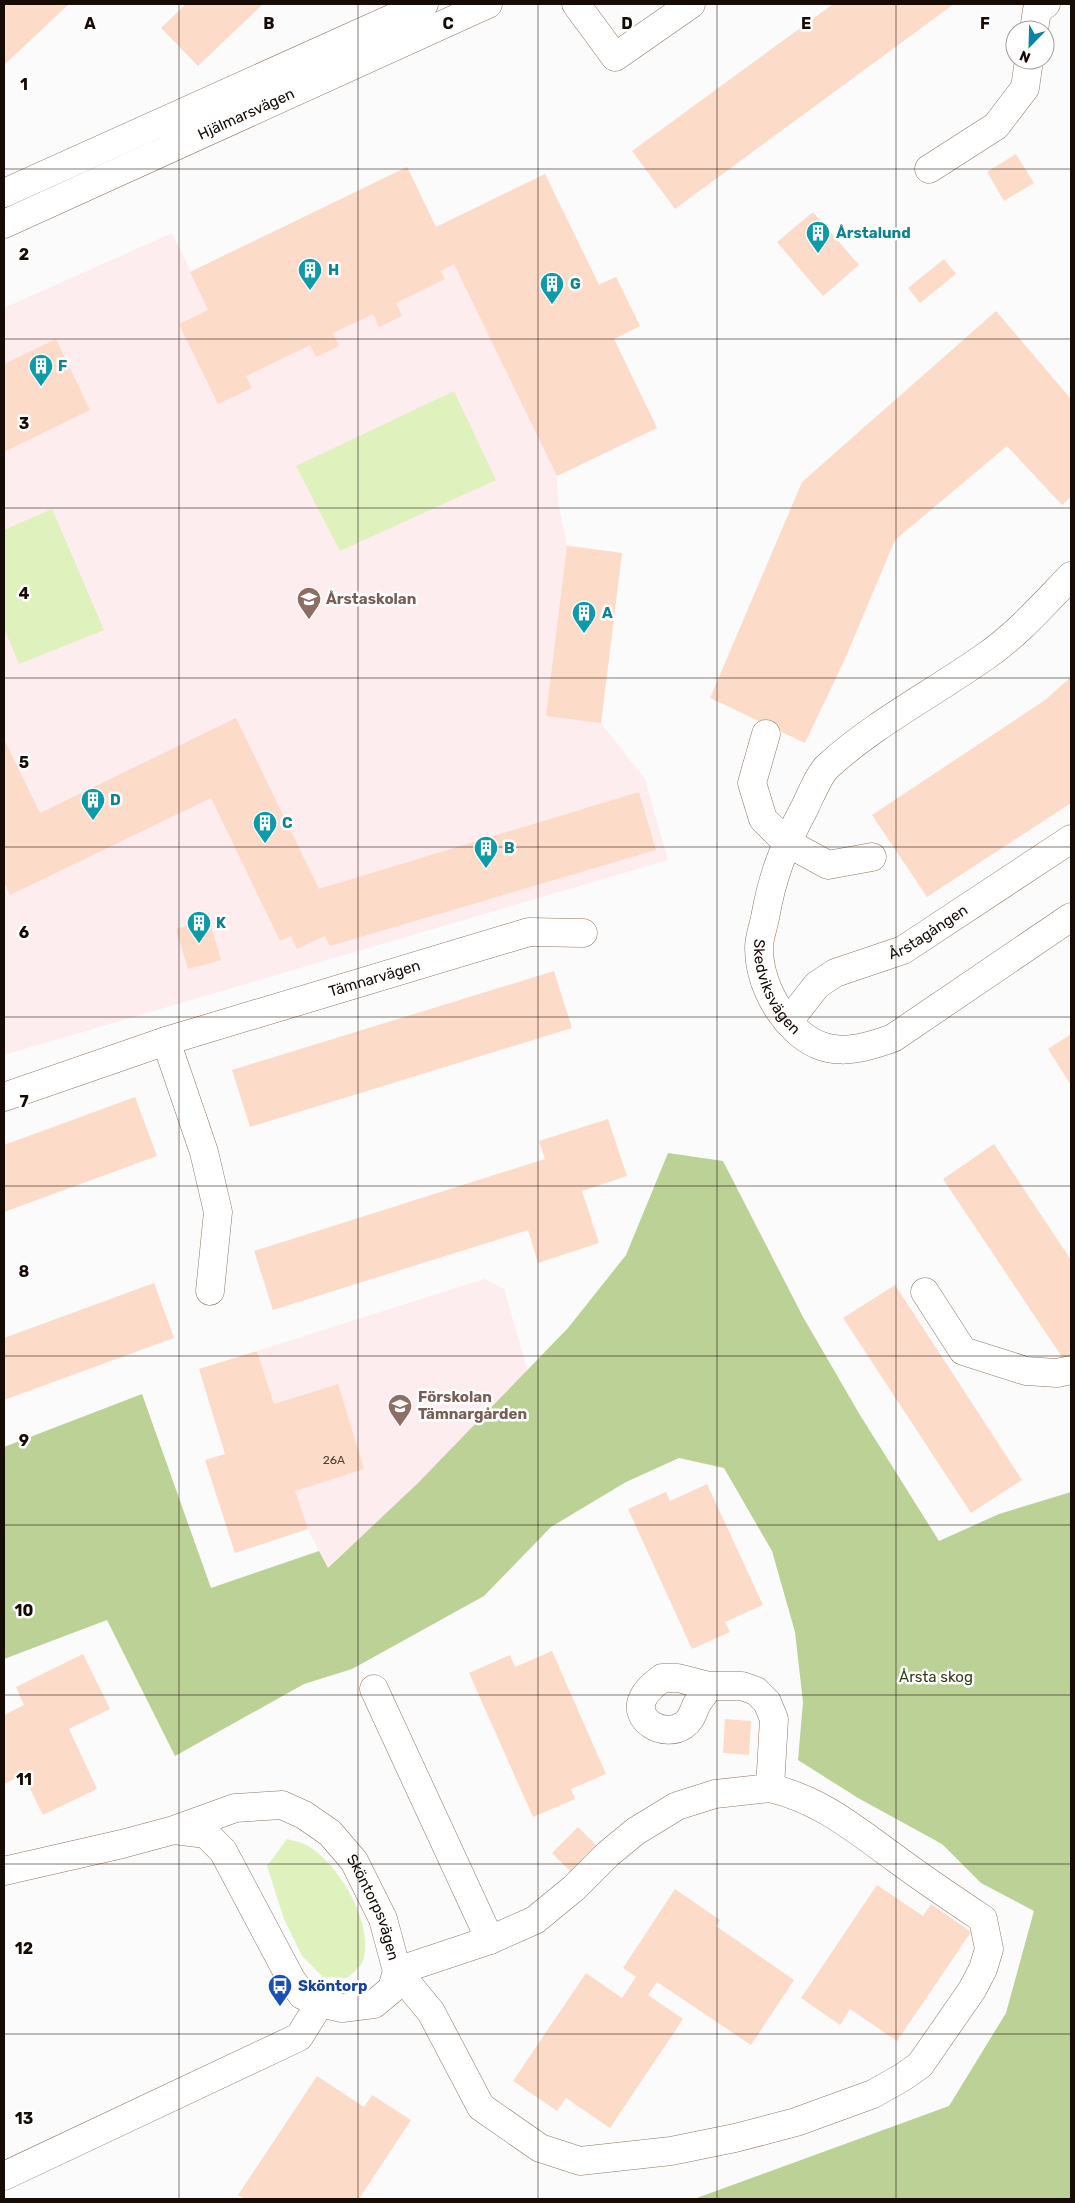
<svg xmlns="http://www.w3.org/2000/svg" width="1075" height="2203" font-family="Rubik,sans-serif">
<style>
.education{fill:#fdedef}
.green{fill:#dff1bd}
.forest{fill:#bcd195}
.building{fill:#fddbc9}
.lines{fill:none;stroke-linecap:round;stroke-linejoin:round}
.minor-casing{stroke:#907660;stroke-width:29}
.minor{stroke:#fff;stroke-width:28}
.grid{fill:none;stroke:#160c05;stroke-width:1;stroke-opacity:0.55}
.labels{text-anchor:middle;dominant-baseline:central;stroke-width:5;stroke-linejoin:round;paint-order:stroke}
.number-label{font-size:12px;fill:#504036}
.street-label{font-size:15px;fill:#160c05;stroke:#fff}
.culture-label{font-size:15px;font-weight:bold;fill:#0d838f;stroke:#fff;text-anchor:start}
.education-label{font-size:15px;font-weight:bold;fill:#785e54;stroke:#fff;text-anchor:start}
.park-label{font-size:15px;fill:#334014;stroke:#fff}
.transit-label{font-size:15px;font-weight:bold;fill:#164399;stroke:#fff;text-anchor:start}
.grid-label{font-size:16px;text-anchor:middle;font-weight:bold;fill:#160c05;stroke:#fff;stroke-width:5;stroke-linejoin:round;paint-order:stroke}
</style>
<rect width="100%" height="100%" fill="#fbfbfb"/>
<g class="education">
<path d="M407,167L436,227L545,174L599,284L616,277L640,326L614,339L657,428L557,476L558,502L567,545L622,553L601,723L645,779L668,860L4,1055V308L172,233L191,272Z"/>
<path d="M484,1279L504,1289L528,1372L418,1483L328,1569L308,1529L235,1553L228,1533L284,1515L271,1472L335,1451L316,1391L274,1404L257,1351Z"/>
</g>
<g class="green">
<path d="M454,391L496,480L340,551L296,466Z"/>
<path d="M52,509L104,630L19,664L4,628V530Z"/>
<path d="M287,1839C294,1841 302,1842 308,1846C338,1863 373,1922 364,1958C362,1966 354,1972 347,1978L323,1977L302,1956L284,1919L267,1866Z"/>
</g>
<path class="forest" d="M668,1153L723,1161L803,1317L860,1415L939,1541L999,1514L1071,1492V2199H694L949,2106L1006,2013L1034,1911L981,1883L942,1844L858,1798L798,1760L803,1702L795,1632L772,1551L724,1468L679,1458L626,1482L551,1527L484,1596L352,1669L304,1684L175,1756L107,1620L4,1659V1447L142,1394L211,1588L319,1551L328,1568L418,1483L568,1328L626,1255Z"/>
<g class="building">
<path d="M4,4H69L4,65Z"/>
<path d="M186,4H263L198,66L161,28Z"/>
<path d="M833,4H954L675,209L632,151Z"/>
<path d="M1016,154L1034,183L1004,201L987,172Z"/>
<path d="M407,167L436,227L545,174L599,285L616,277L640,326L614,339L657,428L557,476L454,264L441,271L445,279L396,303L402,316L379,327L373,314L333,333L339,346L316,357L310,345L246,376L252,388L218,404L179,324L208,310L190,272Z"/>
<path d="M813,212L859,265L823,296L777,242Z"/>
<path d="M944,259L956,274L920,303L908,288Z"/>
<path d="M996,311L1071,399V497L1062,505L1007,446L895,540L845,659L805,743L710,698L802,482Z"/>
<path d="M56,339L90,410L4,452V364Z"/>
<path d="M567,546L622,553L601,723L546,716Z"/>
<path d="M1071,677V803L927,897L872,815L1045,700Z"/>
<path d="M236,718L319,889L639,792L656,850L330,946L325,936L297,949L291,936L280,941L211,798L10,895L4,882V739L40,813Z"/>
<path d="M209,919L221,960L188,969L176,929Z"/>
<path d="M554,971L572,1028L250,1127L232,1070Z"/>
<path d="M1071,1034V1085L1048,1049Z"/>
<path d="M135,1097L157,1156L4,1212V1145Z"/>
<path d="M608,1119L627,1176L582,1191L599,1243L538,1263L528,1230L273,1310L254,1251L545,1159L539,1141Z"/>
<path d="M994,1144L1071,1260V1364L1068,1366L943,1179Z"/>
<path d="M154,1283L174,1338L4,1400V1338Z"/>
<path d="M895,1285L1022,1480L971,1513L843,1318Z"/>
<path d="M257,1351L274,1404L338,1384L364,1469L295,1491L308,1529L235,1553L205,1460L225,1454L199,1369Z"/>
<path d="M707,1484L763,1605L725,1622L730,1632L692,1649L628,1509L666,1492L670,1501Z"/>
<path d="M552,1651L606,1774L571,1789L575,1799L533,1817L469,1673L510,1655L515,1667Z"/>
<path d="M83,1654L110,1709L69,1729L97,1789L43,1815L23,1775L4,1784V1715L24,1705L16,1687Z"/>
<path d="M725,1719L751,1721L749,1755L723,1753Z"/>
<path d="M578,1827L596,1845L570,1871L552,1853Z"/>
<path d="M877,1885L923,1916L931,1904L971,1932L897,2041L850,2009L840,2025L801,1998Z"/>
<path d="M675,1889L720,1920L716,1926L794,1980L751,2045L657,1982L648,1995L683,2019L610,2128L566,2098L557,2111L513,2081L586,1973L622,1998L636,1977L623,1968Z"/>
<path d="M317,2076L364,2107L372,2095L411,2120L359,2199H245L238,2195Z"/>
</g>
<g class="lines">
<defs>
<g id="minor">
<path d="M576,4L615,57L691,4"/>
<path d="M1034,30L1037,10L1046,4"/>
<path d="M929,169L996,126L1025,88L1029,60"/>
<path d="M4,193L424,4"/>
<path id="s1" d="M4,224L488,4"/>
<path id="s2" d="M1071,576C1043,605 1016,636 983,658C932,694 874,724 828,766C819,774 810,797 804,809C784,846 772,877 765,918C763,928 759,938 759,948C759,978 774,1009 795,1029C825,1059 858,1051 893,1038L1071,917"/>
<path d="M766,734L752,783L763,819L786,842L828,865L872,857"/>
<path id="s3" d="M788,1022L817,985L835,973L903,950L1071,839"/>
<path d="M166,1041L204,1152L218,1212L210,1291"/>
<path id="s4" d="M4,1097L166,1041L529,932L583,933"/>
<path d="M925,1292L963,1351L1026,1371L1057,1373L1071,1370"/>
<path d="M709,1686C706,1692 701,1697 698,1702C693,1710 693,1719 684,1725C664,1739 632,1720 643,1698C647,1689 655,1684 662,1678H678L709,1686H742L756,1691L767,1702L774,1719L770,1788"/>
<path d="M374,1689L490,1940"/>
<path d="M770,1788C819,1799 855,1829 895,1858C923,1879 953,1899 983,1919L989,1949L983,1969L972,1990L920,2065L903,2077L873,2094L796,2122L735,2138L671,2151L580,2161L540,2148L481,2107L431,2012L397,1971L490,1940L535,1920L574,1888L608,1854L636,1831L677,1806L715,1794Z"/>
<path id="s5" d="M4,1871L122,1844L174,1830L235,1808L282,1805L304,1815L330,1833L354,1861L383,1919L397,1971L392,1989L374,2004L342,2008L320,2003L302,1995L291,1979L223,1851L206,1834L174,1830"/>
<path d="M4,2176L299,2037L320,2003"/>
</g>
</defs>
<use href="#minor" class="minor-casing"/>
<use href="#minor" class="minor"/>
</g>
<path class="grid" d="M179,4V2199M358,4V2199M538,4V2199M717,4V2199M896,4V2199M4,169H1071M4,339H1071M4,508H1071M4,678H1071M4,847H1071M4,1017H1071M4,1186H1071M4,1356H1071M4,1525H1071M4,1695H1071M4,1864H1071M4,2034H1071"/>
<defs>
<symbol id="building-pin" viewBox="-11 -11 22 30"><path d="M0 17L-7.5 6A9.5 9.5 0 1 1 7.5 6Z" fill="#0f9aa8" stroke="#fff"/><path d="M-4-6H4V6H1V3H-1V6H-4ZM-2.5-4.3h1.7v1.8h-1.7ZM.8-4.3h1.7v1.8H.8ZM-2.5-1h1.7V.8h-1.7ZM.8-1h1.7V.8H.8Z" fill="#fff"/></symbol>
<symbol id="school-pin" viewBox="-11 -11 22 30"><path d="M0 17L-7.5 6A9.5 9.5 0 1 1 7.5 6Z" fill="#8d6e63" stroke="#fff"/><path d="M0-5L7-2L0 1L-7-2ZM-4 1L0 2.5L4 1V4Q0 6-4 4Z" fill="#fff"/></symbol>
<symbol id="bus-pin" viewBox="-11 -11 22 30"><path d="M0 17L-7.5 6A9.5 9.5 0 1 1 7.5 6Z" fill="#1a4fb4" stroke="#fff"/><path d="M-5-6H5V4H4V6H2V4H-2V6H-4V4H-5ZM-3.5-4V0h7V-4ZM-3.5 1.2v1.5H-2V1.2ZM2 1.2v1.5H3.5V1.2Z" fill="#fff"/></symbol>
</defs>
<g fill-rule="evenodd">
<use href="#building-pin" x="804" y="219" width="28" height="38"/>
<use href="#building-pin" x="296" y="256" width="28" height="38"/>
<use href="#building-pin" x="538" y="270" width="28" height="38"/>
<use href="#building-pin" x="27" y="352" width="28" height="38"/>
<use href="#school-pin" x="295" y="585" width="28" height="38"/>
<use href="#building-pin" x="570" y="599" width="28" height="38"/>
<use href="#building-pin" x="79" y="786" width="28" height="38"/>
<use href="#building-pin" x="251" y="809" width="28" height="38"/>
<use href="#building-pin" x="472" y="834" width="28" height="38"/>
<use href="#building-pin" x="185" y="909" width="28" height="38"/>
<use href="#school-pin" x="386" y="1392" width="28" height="38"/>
<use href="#bus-pin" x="266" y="1972" width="28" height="38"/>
</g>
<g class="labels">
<g class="number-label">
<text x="334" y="1460">26A</text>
</g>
<g class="street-label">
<text stroke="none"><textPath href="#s1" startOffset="266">Hjälmarsvägen</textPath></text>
<text stroke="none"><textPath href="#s3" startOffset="171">Årstagången</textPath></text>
<text stroke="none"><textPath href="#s4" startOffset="389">Tämnarvägen</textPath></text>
<text stroke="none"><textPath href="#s2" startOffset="549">Skedviksvägen</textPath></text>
<text stroke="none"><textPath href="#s5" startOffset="430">Sköntorpsvägen</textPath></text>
</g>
<g class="culture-label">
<text x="836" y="233">Årstalund</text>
<text x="328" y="270">H</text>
<text x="570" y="284">G</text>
<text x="58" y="366">F</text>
<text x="602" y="613">A</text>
<text x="110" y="800">D</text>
<text x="282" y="823">C</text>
<text x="504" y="848">B</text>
<text x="216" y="923">K</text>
</g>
<g class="education-label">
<text x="326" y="599">Årstaskolan</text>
<text x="418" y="1397">Förskolan<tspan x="418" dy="17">Tämnargården</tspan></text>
</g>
<g class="park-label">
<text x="936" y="1677">Årsta skog</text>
</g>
<g class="transit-label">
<text x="298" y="1986">Sköntorp</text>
</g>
</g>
<g class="grid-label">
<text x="90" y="29">A</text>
<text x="269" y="29">B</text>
<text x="448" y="29">C</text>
<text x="627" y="29">D</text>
<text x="806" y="29">E</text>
<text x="985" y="29">F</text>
<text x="24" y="90">1</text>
<text x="24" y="260">2</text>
<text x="24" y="429">3</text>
<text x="24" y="599">4</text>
<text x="24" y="768">5</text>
<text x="24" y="938">6</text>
<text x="24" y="1107">7</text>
<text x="24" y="1277">8</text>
<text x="24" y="1446">9</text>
<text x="24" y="1616">10</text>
<text x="24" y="1785">11</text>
<text x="24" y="1954">12</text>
<text x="24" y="2124">13</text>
</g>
<rect width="1075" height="2203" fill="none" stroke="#160c05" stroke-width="10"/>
<g transform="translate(1030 45) rotate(203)"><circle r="24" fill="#ffffff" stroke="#a29e9b"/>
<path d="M0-4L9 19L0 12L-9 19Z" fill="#0b83a8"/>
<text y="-8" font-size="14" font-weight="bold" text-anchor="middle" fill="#160c05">N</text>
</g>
</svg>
